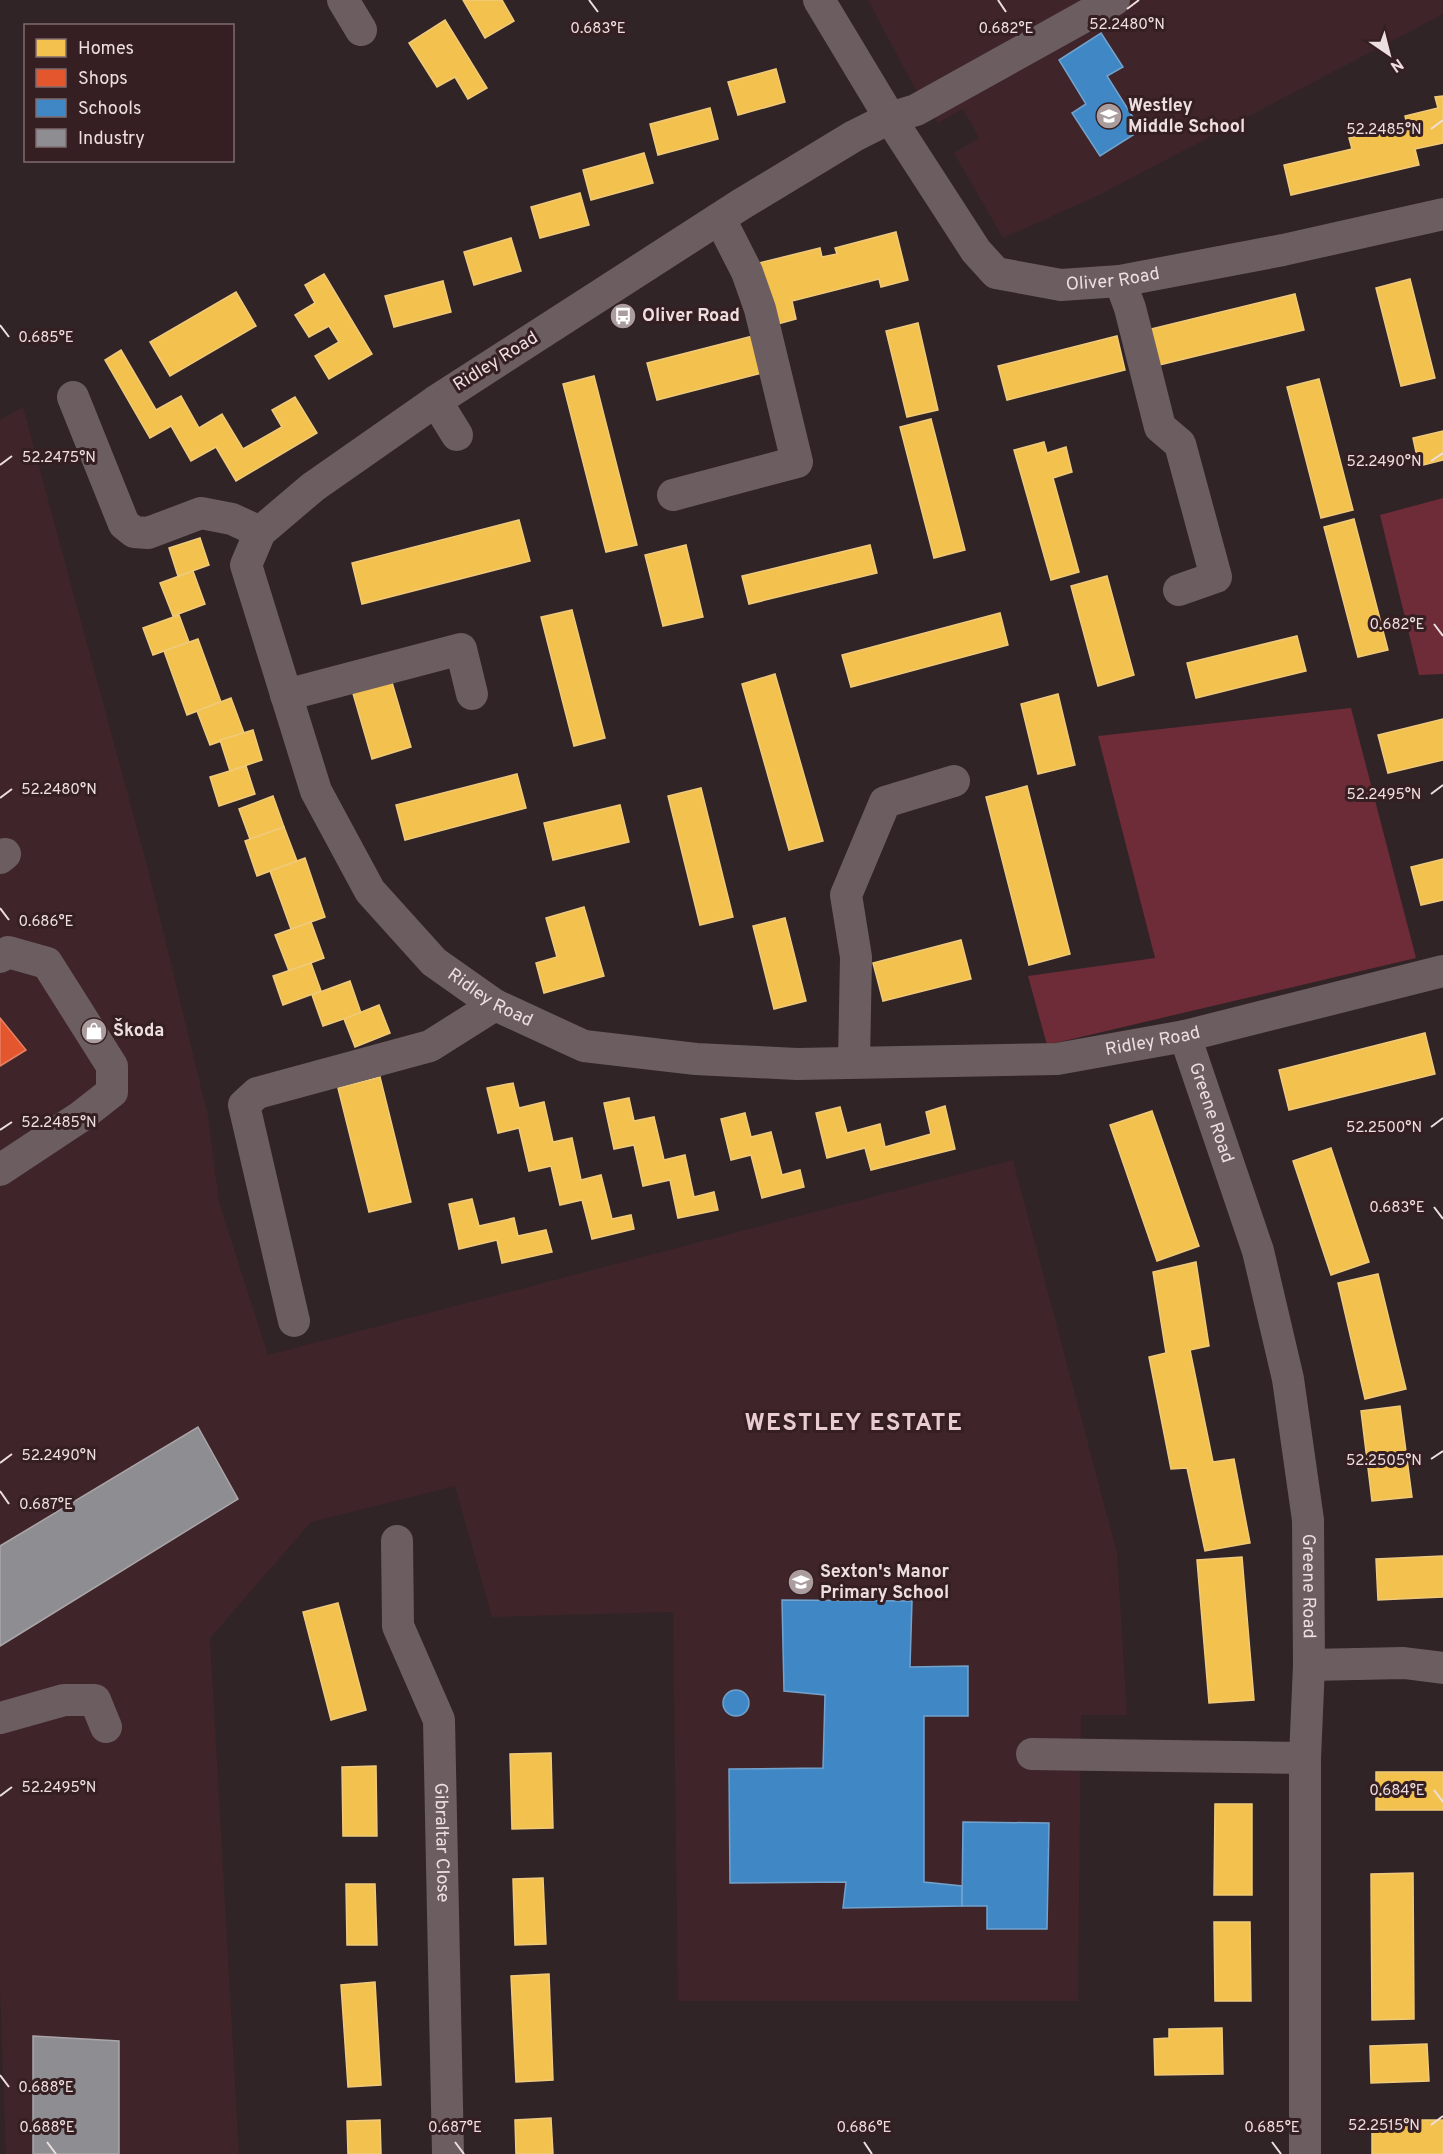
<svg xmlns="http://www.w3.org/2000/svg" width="1443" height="2154" font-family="Overpass,sans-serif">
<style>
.built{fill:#3f2529}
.green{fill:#6e2b38}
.homes{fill:#f2c14e;stroke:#f0ca7a;stroke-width:1.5}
.shops{fill:#e4572e;stroke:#e78063;stroke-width:1.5}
.schools{fill:#3f88c5;stroke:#73a2cd;stroke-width:1.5}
.industry{fill:#8d8d92;stroke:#aaa5a9;stroke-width:1.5}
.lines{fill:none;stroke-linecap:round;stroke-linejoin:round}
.minor{stroke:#6c5e60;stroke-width:32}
.ticks{fill:none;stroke:#eddedf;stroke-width:2}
.labels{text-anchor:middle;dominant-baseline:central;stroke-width:6;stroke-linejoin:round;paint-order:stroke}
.poi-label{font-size:18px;font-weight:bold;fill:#eddedf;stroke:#351f22;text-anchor:start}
.street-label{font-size:18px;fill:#eddedf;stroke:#351f22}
.district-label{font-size:24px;font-weight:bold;letter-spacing:1.5px;fill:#e9cccf;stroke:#351f22}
.ticks-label{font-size:15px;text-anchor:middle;fill:#eddedf;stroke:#351f22;stroke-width:6;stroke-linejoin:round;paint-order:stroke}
</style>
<rect width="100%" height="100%" fill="#302426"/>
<g class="built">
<path d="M868,0H1443V14L1099,195L1003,238L954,153L979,138L963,109L938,123L912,83Z"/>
<path d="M23,407L148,869L208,1116L219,1202L268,1355L1013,1160L1117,1553L1127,1715H1081L1078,2001H678L673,1612L492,1617L455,1486L311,1522L210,1638L239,2154H6L0,1989V420Z"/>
</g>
<g class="green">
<path d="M1443,498V674L1419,675L1380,515Z"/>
<path d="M1351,708L1416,958L1047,1045L1028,976L1155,958L1098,736Z"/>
</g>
<g class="homes">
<path d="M463,0H502L514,21L485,38Z"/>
<path d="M445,20L487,88L468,99L455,77L437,87L409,43Z"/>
<path d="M776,69L785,102L738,115L728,82Z"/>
<path d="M1443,96V143L1415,149L1419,165L1291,195L1284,165L1352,149L1349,138L1407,125L1405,116L1438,108L1435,97Z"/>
<path d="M710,108L718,139L658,155L650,124Z"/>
<path d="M644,153L653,183L591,200L583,170Z"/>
<path d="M580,193L589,225L540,238L531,207Z"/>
<path d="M896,232L908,280L881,287L879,279L792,301L796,319L774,325L759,263L820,248L822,257L837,254L835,248Z"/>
<path d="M511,238L521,271L474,285L464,252Z"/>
<path d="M324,274L372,354L329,379L315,356L339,342L329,326L309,337L295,315L315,303L305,285Z"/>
<path d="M1410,279L1435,378L1401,386L1376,288Z"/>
<path d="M443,281L451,312L394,327L385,296Z"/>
<path d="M236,292L256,326L170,376L150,342Z"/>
<path d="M1295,294L1304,330L1159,365L1151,329Z"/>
<path d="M918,323L938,410L907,417L886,331Z"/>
<path d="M753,336L762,373L657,400L647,363Z"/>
<path d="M1117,336L1125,370L1007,400L998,366Z"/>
<path d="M121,350L156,410L181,396L199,428L222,414L243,449L282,427L272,410L295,397L317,433L236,481L216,447L191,461L171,426L150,438L105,360Z"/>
<path d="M594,376L637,545L606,552L563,384Z"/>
<path d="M1319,379L1353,510L1321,518L1287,387Z"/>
<path d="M931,419L965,550L934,558L900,427Z"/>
<path d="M1443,431V460L1419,466L1413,438Z"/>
<path d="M1044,442L1047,453L1066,447L1072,472L1053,478L1079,572L1051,580L1014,450Z"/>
<path d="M1354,519L1388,650L1358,657L1324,527Z"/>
<path d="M519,520L530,561L362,604L352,563Z"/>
<path d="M200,538L209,565L178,576L169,548Z"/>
<path d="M686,545L703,617L663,626L645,555Z"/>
<path d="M870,545L877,573L749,604L742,576Z"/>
<path d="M193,571L205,604L173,616L160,583Z"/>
<path d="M1107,576L1134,675L1098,686L1071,586Z"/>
<path d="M572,610L605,738L574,746L541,617Z"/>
<path d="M1000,613L1008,645L851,687L842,655Z"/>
<path d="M179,615L189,642L153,655L143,628Z"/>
<path d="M1297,636L1306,671L1196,698L1187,663Z"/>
<path d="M198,639L221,702L187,715L164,651Z"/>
<path d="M775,674L823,841L789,850L742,684Z"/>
<path d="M391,679L411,747L372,759L352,690Z"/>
<path d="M1058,694L1075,765L1038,774L1021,704Z"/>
<path d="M231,698L244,733L210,745L197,711Z"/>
<path d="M1443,719V760L1388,773L1378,735Z"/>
<path d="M253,730L262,760L230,771L220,740Z"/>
<path d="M246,766L255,794L219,806L210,777Z"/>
<path d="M517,774L526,808L405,840L396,805Z"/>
<path d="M1027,786L1070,954L1029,965L986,797Z"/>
<path d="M701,788L733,917L700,925L668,796Z"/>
<path d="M273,796L284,827L250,839L239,809Z"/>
<path d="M620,805L629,842L553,860L544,823Z"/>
<path d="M284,827L297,861L257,876L245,841Z"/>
<path d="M305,858L325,917L291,929L270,871Z"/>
<path d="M1443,859V900L1421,905L1411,867Z"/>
<path d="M584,907L604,976L544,993L536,963L557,957L546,918Z"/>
<path d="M785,918L806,1001L774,1009L753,926Z"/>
<path d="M311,922L324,958L289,971L275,935Z"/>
<path d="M961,940L971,979L883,1001L873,963Z"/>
<path d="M311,963L321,991L283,1005L273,976Z"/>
<path d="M350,981L361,1013L323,1026L312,995Z"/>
<path d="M379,1005L390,1033L355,1047L344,1019Z"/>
<path d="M1425,1033L1435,1074L1289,1110L1279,1070Z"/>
<path d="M380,1077L411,1202L369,1212L338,1088Z"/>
<path d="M513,1083L519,1108L544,1102L553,1142L572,1138L581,1180L601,1175L612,1219L631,1215L634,1229L592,1239L582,1200L560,1205L551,1166L529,1171L519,1128L498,1133L487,1088Z"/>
<path d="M629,1098L634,1121L654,1117L664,1160L685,1155L694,1197L714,1192L718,1210L678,1218L670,1180L643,1186L634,1145L614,1149L604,1103Z"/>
<path d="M945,1106L955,1149L871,1170L865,1148L827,1158L816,1113L840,1107L847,1133L880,1124L885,1147L931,1134L926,1112Z"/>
<path d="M1152,1111L1199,1246L1157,1261L1110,1125Z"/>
<path d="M745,1113L751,1137L771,1132L782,1175L800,1170L804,1187L762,1198L751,1155L731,1160L721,1119Z"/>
<path d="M1331,1148L1369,1262L1331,1275L1293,1161Z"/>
<path d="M472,1199L479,1226L514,1218L518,1236L546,1230L552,1252L502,1263L497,1240L459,1249L449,1204Z"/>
<path d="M1196,1262L1209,1346L1190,1350L1213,1462L1234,1459L1250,1543L1205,1551L1187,1468L1171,1469L1149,1357L1166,1353L1153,1272Z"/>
<path d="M1378,1274L1406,1389L1365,1399L1338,1283Z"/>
<path d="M1400,1406L1412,1497L1372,1501L1361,1411Z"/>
<path d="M1443,1556V1597L1378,1600L1376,1559Z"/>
<path d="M1242,1557L1254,1700L1209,1703L1197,1560Z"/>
<path d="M338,1603L366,1710L331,1720L303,1612Z"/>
<path d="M551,1753L553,1828L512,1829L510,1754Z"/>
<path d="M376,1766L377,1836H343L342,1767Z"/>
<rect x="1376" y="1772" width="67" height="38"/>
<path d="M1215,1804H1252V1895H1214Z"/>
<path d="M1413,1873L1414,2019L1372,2020L1371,1874Z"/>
<path d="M543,1878L546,1944L515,1945L513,1879Z"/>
<path d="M346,1884H375L377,1945H347Z"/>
<path d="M1214,1922H1250L1251,2001H1215Z"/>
<path d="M549,1974L553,2080L516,2082L511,1976Z"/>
<path d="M375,1982L381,2085L348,2087L341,1985Z"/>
<path d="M1222,2028L1223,2074L1155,2075L1154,2039L1169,2038V2029Z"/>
<path d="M1427,2044L1429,2081L1371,2083L1370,2046Z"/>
<path d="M551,2118L553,2154H516L515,2120Z"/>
<path d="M380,2120L381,2154H348L347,2121Z"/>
<rect x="1372" y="2120" width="71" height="34"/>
</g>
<path class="shops" d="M0,1018L26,1050L0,1066Z"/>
<g class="schools">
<path d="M1101,33L1123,67L1107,76L1141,130L1100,156L1072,113L1086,104L1059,60Z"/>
<path d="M782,1600L912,1601L910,1667L968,1666V1716H924V1882L962,1886V1906L843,1908L846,1882L730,1883L729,1769L823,1768L825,1695L784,1691Z"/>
<circle cx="736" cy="1703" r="13"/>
<path d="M963,1822L1049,1823L1047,1929H987V1906H962Z"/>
</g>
<g class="industry">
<path d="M198,1427L238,1499L0,1646V1546Z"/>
<path d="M33,2036L119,2041V2154H33Z"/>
</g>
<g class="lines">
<g class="minor">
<path d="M343,0L361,30"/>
<path id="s1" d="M819,0L890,118L976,251L996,273L1061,285L1120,281L1283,250L1443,214"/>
<path id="s2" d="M1114,0L916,110L890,118L854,136L740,205L436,401L313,487L260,532L246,565L316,791L370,891L434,962L495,1005L584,1046L696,1059L797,1064L1057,1059L1185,1036L1443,971"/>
<path d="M1120,281L1130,308L1160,427L1180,444L1216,577L1179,590"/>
<path d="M73,397L124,524L134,532L148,533L201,513L232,519L260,532"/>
<path d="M436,401L457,435"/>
<path d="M673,495L797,462L760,309L747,272L720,219"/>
<path d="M286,695L461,649L472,694"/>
<path d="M0,858L5,854"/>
<path d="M0,957L8,952L47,963L112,1066V1092L80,1117L0,1170"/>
<path id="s3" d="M1185,1036L1258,1251L1288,1379L1308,1520L1309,1665L1305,1758V2154"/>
<path d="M854,1062L856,957L846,895L885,802L954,781"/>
<path d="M294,1321L244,1105L257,1093L430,1046L495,1005"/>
<path id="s4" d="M397,1541L398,1626L439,1720L448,2154"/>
<path d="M1309,1665L1404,1663L1443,1668"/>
<path d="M0,1718L64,1700H95L106,1727"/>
<path d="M1032,1754L1305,1758"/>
</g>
</g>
<path class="ticks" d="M589,0L598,12M998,0L1006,12M1127,9L1139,0M1431,129L1443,120M0,325L9,337M1431,461L1443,453M0,465L12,456M1434,624L1443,636M1431,794L1443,785M0,798L12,789M0,908L9,920M1431,1127L1443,1118M0,1130L12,1122M1434,1207L1443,1219M1431,1459L1443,1451M0,1463L12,1454M0,1491L9,1504M1434,1790L1443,1802M0,1796L12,1787M0,2075L9,2087M1431,2125L1443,2116M47,2142L56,2154M455,2142L464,2154M864,2142L872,2154M1272,2142L1281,2154"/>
<defs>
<symbol id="school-disc" viewBox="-11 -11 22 22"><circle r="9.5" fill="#ab9d9e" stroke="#351f22"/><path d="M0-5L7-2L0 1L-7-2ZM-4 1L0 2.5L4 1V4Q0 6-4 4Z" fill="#fff"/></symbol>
<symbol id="bus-disc" viewBox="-11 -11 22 22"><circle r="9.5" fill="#ab9d9e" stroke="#351f22"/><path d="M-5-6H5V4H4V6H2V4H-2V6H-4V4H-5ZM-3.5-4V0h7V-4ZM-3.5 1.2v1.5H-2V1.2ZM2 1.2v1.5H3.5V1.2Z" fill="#fff"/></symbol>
<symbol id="shop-disc" viewBox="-11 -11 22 22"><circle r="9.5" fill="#ab9d9e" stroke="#351f22"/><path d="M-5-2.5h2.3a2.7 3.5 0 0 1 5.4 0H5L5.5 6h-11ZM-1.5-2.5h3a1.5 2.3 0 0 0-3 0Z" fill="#fff"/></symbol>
</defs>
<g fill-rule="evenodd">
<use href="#school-disc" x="1094" y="101" width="30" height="30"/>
<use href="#bus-disc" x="608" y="301" width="30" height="30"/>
<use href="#shop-disc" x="79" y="1016" width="30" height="30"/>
<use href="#school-disc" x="786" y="1567" width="30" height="30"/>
</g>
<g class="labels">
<g class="poi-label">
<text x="1128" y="106">Westley<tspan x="1128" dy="21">Middle School</tspan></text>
<text x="642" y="316">Oliver Road</text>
<text x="113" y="1031">Škoda</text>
<text x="820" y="1572">Sexton's Manor<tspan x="820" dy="21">Primary School</tspan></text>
</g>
<g class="street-label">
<text stroke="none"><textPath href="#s1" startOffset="444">Oliver Road</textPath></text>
<text transform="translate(496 362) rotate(-32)">Ridley Road</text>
<text stroke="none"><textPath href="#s2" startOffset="1557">Ridley Road</textPath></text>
<text stroke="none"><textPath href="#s2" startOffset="2234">Ridley Road</textPath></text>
<text stroke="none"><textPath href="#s3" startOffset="81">Greene Road</textPath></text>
<text stroke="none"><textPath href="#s3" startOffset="567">Greene Road</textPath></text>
<text stroke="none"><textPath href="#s4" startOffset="310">Gibraltar Close</textPath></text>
</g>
<g class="district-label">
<text x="854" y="1424">WESTLEY ESTATE</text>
</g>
</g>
<g class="ticks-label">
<text x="1127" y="29">52.2480°N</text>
<text x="598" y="33">0.683°E</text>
<text x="1006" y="33">0.682°E</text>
<text x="1384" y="134">52.2485°N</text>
<text x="46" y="342">0.685°E</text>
<text x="59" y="462">52.2475°N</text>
<text x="1384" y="466">52.2490°N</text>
<text x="1397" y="629">0.682°E</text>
<text x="59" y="794">52.2480°N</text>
<text x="1384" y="799">52.2495°N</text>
<text x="46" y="926">0.686°E</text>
<text x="59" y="1127">52.2485°N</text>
<text x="1384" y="1132">52.2500°N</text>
<text x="1397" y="1212">0.683°E</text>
<text x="59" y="1460">52.2490°N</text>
<text x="1384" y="1465">52.2505°N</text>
<text x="46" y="1509">0.687°E</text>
<text x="59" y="1792">52.2495°N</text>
<text x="1397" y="1795">0.684°E</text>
<text x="46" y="2092">0.688°E</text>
<text x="1384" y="2130">52.2515°N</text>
<text x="47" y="2132">0.688°E</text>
<text x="455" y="2132">0.687°E</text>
<text x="864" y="2132">0.686°E</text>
<text x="1272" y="2132">0.685°E</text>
</g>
<rect x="24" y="24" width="210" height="138" fill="#351f22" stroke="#7f6b6e" stroke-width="1.5"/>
<rect x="36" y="39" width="30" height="18" fill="#f2c14e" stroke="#7f6b6e" stroke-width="1.5"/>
<text x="78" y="54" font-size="18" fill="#eddedf">Homes</text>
<rect x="36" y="69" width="30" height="18" fill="#e4572e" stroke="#7f6b6e" stroke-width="1.5"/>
<text x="78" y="84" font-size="18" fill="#eddedf">Shops</text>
<rect x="36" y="99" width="30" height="18" fill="#3f88c5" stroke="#7f6b6e" stroke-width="1.5"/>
<text x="78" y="114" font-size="18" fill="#eddedf">Schools</text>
<rect x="36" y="129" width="30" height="18" fill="#8d8d92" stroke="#7f6b6e" stroke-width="1.5"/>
<text x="78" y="144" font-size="18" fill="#eddedf">Industry</text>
<g transform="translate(1389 54) rotate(145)" stroke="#351f22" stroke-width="4.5" paint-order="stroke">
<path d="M0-4.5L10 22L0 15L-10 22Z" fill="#eddedf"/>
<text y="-9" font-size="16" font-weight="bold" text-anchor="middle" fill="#eddedf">N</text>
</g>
</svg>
